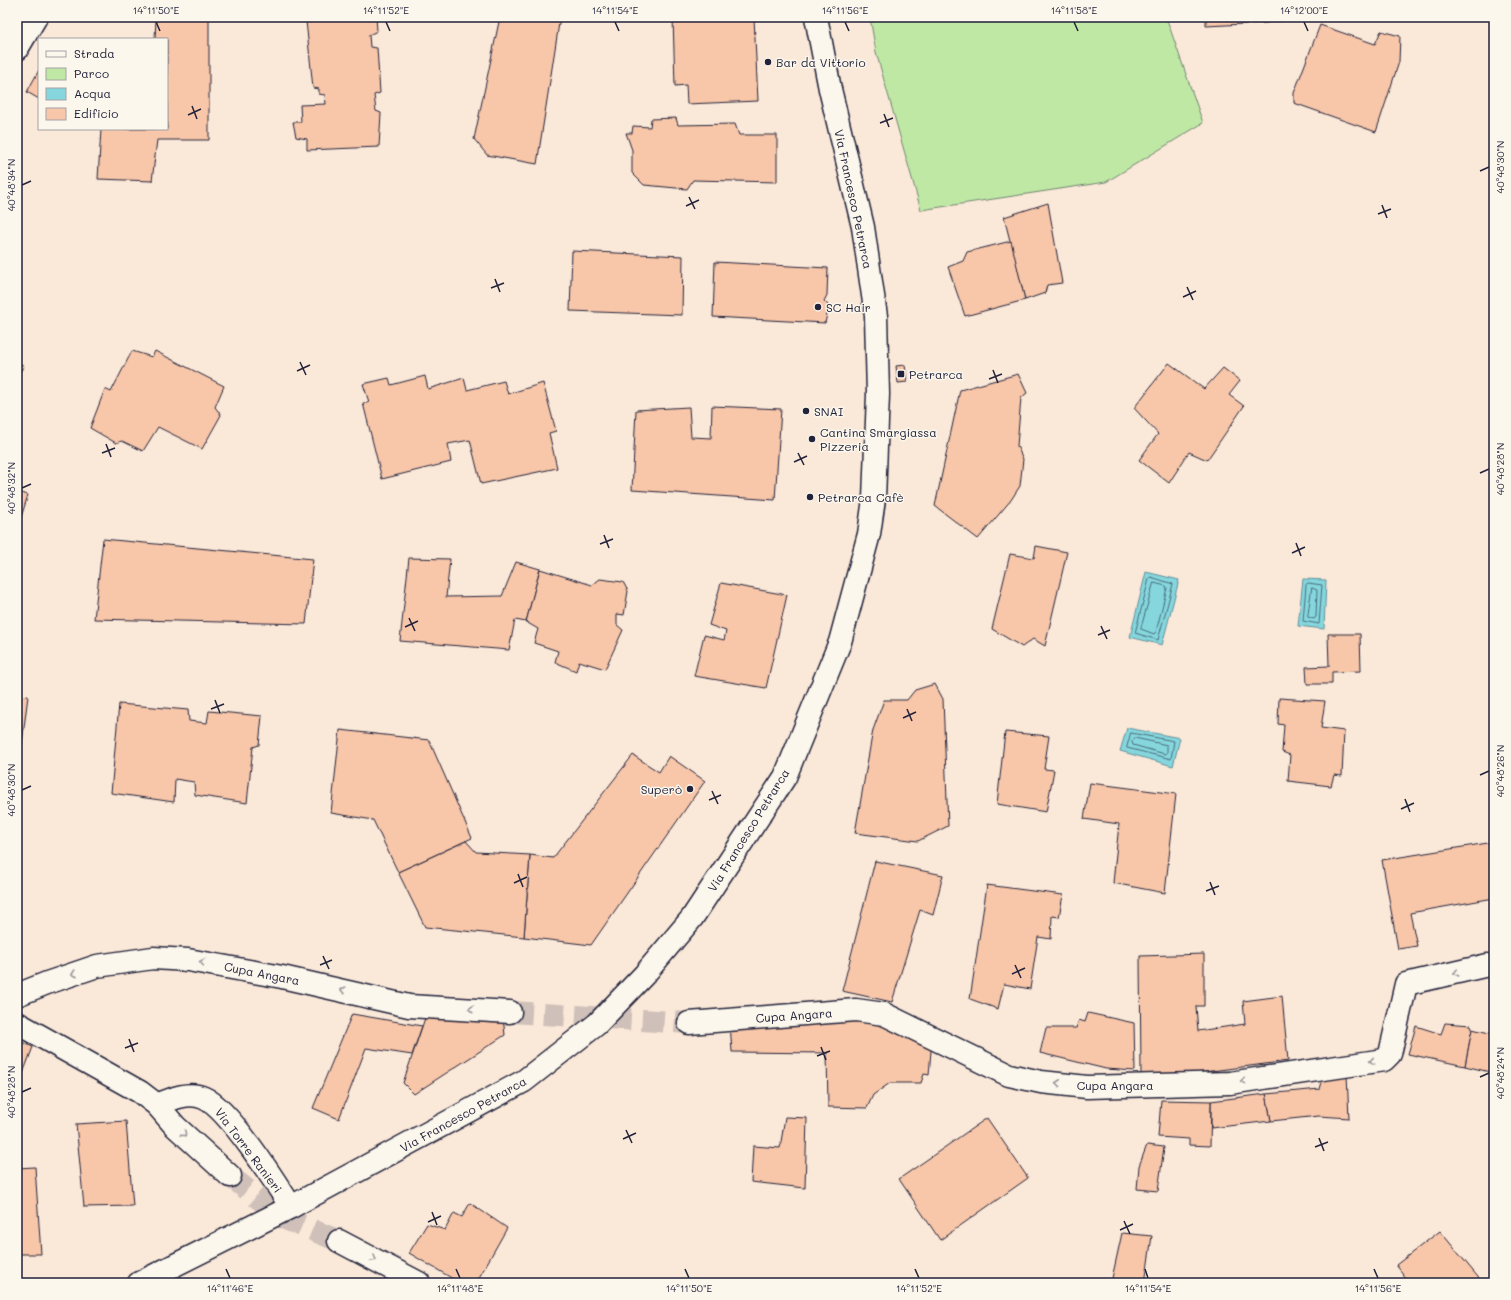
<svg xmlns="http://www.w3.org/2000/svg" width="1511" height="1300" font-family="Mali,sans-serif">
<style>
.green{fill:#bfe8a5;stroke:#708570}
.water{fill:#85d7dd;stroke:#5d8f9c}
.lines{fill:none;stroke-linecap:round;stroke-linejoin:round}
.shore{stroke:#4a6a7c;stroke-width:1}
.building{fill:#f8c6a8;stroke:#22223b}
.minor-tunnel{stroke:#cfc0b9;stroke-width:22;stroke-dasharray:22 11;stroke-linecap:butt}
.minor-casing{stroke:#22223b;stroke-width:25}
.minor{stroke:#fbf7ec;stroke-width:22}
.oneway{stroke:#99979c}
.ticks{fill:none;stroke:#22223b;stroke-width:1.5}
.poi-dot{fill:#22223b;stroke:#fbf7ec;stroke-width:1.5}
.labels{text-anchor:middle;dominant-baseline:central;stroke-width:3;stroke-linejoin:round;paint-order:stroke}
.poi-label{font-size:12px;fill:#22223b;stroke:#fbf7ec;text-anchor:start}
.street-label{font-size:12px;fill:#22223b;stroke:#fbf7ec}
.neatline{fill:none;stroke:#22223b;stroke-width:1.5}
.ticks-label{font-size:10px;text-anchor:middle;fill:#22223b}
</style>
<rect width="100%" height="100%" fill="#fae8d8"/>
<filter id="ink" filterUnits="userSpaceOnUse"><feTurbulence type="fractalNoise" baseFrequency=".025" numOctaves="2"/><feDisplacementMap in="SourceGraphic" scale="8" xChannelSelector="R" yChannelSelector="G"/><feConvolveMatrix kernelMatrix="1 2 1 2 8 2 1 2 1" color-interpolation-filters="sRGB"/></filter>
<g filter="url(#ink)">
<path class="green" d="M870,17H1166L1203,123L1106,182L921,210L876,52Z"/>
<g class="water">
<path d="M1146,572L1179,580L1162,645L1130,637Z"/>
<path d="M1303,579L1326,580L1324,629L1298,626Z"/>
<path d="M1127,728L1180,738L1173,766L1120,751Z"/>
</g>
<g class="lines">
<g class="shore">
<path d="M1151,577L1173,584L1158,640L1135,633L1149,579Z"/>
<path d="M1154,583L1166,586L1167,588L1156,632L1154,634L1141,629Z"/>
<path d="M1308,583L1322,585L1319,624L1303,621L1306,585Z"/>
<path d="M1312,588L1317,590L1316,617L1314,619L1308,617Z"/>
<path d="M1131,733L1174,741L1171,759L1127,748Z"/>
<path d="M1135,738L1167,745V753L1165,754L1133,745L1132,742Z"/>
</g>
</g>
<g class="building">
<path d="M156,17H209V140H157L152,181L98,179L101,129H167V39H155Z"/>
<path d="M314,17H376L377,31L369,35L370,47L377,48L380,93L374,95L376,111L381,113L379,147L307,150V139L296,137L293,122H301L300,105L326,104L325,95L319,94V89L313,88L306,21L314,19Z"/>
<path d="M500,17H560L537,164L487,155L474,139Z"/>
<path d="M673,17H754L758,101L687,104L686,85L675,86Z"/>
<path d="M1206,17H1312L1265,23L1206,26Z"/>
<path d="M1320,25L1375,44L1381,31L1400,36L1399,62L1376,132L1294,103V93Z"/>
<path d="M39,70V99L27,92Z"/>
<path d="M676,118L678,125L735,124L739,135H777V182L693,180L687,189L644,185L632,173V150L626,133H632L633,126L650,127L651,119Z"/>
<path d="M1048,203L1062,283L1047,285L1045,293L1025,300L1004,217Z"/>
<path d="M1011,241L1025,300L965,316L948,267L963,261L967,252Z"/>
<path d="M572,251L683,256L682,315L570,311Z"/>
<path d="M715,262L828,268L827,295L824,301L829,306L825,323L713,317Z"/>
<path d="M132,351L152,357L155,351L224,386L215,407L221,415L202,449L158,427L143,451L122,441L116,443L90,428L105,389L111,392Z"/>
<path d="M17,361L24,366L17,376Z"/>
<path d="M1169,363L1204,389L1223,368L1240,381L1229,395L1244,406L1207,460L1189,452L1169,483L1139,460L1158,434L1134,408Z"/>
<path d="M905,365L907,382L898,383L896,366Z"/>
<path d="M1018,374L1027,393L1021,398L1017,446L1023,459L1020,486L1011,500L978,539L935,506L960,390Z"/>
<path d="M425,376L428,389L464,378L467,390L504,381L508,394L543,383L556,431L549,433L557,468L481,484L470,440L448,444L451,462L382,479L363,403L369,402L363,384L389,378L391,385Z"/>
<path d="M712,406L781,409L775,500L632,490L636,410L689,407L691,437L711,438Z"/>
<path d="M17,492L28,495L17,530Z"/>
<path d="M103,539L313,559L306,624L94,619Z"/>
<path d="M1036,546L1067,552L1045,646L1033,639L1022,647L992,629L1010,554L1034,558Z"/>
<path d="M409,558L450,559L446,597L502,596L516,562L540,569L526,622L515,620L509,650L400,641Z"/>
<path d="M540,569L592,585L600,579L623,582L628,591L624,615L617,614V625L623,630L605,669L579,661L576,671L555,662L558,651L534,643L538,629L526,622Z"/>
<path d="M721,583L787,595L766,688L694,676L704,635L724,640L726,631L709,625Z"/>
<path d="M1328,634H1360L1361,671L1332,672V684H1307L1306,667L1329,666Z"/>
<path d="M935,684L943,699L948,826L918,841L855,833L873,730L884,700H907L915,690Z"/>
<path d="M17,695L28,696L18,775H17Z"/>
<path d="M1279,698L1325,701L1321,728L1344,731L1342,776L1334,775L1331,786L1288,781L1290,755L1282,752L1284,725L1278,724Z"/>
<path d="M119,704L188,710L189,721L207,723L209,711L262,716L259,745L253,747L247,803L195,795L194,782L175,779L174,802L111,793Z"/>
<path d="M340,730L429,740L472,838L398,872L373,820L331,813Z"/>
<path d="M1005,732L1049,736L1044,769L1054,770L1046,812L997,804Z"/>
<path d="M633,755L659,772L669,756L705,781L591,945L524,937L530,855L553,858Z"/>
<path d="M1090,783L1176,794L1165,893L1113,883L1119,824L1084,819Z"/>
<path d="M466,841L476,852L530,855L524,937L425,927L398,872Z"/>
<path d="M1494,842V898L1410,913L1417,946L1398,949L1382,860Z"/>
<path d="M875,861L943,875L933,915L920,910L892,1002L842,991Z"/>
<path d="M987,885L1063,895L1059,917L1052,916L1051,939L1038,937L1030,989L1004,984L998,1009L970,999Z"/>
<path d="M1204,954V1006H1196L1198,1031L1245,1024L1243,1001L1282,996L1288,1061L1196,1073L1141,1074L1140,956Z"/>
<path d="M1088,1013L1134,1023L1135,1071L1106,1069L1040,1053L1046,1028H1076L1079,1020L1085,1022Z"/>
<path d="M352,1014L422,1026L412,1055L366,1048L339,1119L313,1108Z"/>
<path d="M426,1015L503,1017L505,1035L414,1094L403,1083Z"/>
<path d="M855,1019L932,1039L929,1075L924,1074L921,1083H890L873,1095L867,1108L828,1107L827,1053L732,1052L730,1023Z"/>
<path d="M1445,1023L1471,1025L1472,1029L1465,1066L1408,1054L1416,1026L1441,1034Z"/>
<path d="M1472,1029L1494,1034V1073L1465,1066Z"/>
<path d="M17,1040L33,1047L17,1089Z"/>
<path d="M1347,1074L1349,1118L1319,1116L1271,1121L1266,1094L1320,1089L1324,1075Z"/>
<path d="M1266,1094L1271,1121L1211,1128V1101Z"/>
<path d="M1161,1100L1211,1101L1210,1146L1189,1145V1139L1158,1137Z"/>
<path d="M785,1117L807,1118L805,1188L751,1182L753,1146L780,1148Z"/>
<path d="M987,1118L1028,1178L940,1240L899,1179Z"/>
<path d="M126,1121L133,1206L84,1207L76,1124Z"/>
<path d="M1147,1145L1164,1147L1158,1191L1137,1189L1139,1166Z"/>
<path d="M35,1167L41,1254H17V1168Z"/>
<path d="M470,1203L507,1228L476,1283H460L409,1253L427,1224L445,1230L454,1213L462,1217Z"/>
<path d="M1440,1231L1482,1282L1410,1283L1396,1265Z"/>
<path d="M1122,1233L1152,1236L1145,1283H1111Z"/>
<path d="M1494,1268V1283H1492L1489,1269Z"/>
</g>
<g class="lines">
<g class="minor-tunnel">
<path d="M510,1012L689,1023"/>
<path d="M230,1176L283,1218L339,1241"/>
</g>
<defs>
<g id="minor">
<path d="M17,49L36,17"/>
<path d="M17,995L47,983L97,966L153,958L188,960L282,977L409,1006L510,1012"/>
<path d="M17,1023L140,1092L157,1105L175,1126L230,1176"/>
<path d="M689,1023L856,1010L884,1014L1009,1075L1041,1082L1087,1087L1230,1083L1384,1060L1390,1054L1406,984L1488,965L1494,966"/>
<path d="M157,1105C171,1099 189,1091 204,1098C228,1108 276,1183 291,1207"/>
<path d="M339,1241L419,1283"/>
<path d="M139,1283L291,1207L524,1081L597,1024L644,975L692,918L785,777L840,642L869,534L874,499L878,394L876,316L863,227L830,89L816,17"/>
</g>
</defs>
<use href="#minor" class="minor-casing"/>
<use href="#minor" class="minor"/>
</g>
<defs><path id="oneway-chevron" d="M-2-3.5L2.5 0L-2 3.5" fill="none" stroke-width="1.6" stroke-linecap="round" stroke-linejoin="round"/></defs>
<g class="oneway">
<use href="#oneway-chevron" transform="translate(202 962) rotate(-170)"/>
<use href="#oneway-chevron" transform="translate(1456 973) rotate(167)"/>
<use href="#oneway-chevron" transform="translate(74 974) rotate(161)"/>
<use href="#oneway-chevron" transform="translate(343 990) rotate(-167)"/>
<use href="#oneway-chevron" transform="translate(471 1009) rotate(-176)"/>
<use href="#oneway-chevron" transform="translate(1372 1061) rotate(171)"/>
<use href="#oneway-chevron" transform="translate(1243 1081) rotate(171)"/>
<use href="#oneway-chevron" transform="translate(1058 1083) rotate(-174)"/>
<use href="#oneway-chevron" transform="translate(184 1134) rotate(42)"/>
<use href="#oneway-chevron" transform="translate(374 1259) rotate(28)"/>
</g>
</g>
<path class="ticks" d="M156,22L160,31M386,22L390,31M615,22L619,31M845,22L849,31M1074,22L1078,31M1304,22L1308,31M192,106L197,119M884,114L889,127M188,115L201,109M880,123L893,118M1480,171L1489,167M22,185L31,181M689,197L695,209M1382,205L1387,218M686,206L699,200M1378,214L1391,209M495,279L500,292M1187,287L1193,300M491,288L504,283M1183,297L1196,291M300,362L306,375M993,370L998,383M297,371L310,365M989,379L1002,374M106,444L111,457M102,453L115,448M798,453L804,465M794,462L807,456M1480,473L1489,469M22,488L31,484M604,535L609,548M1296,543L1301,556M600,544L613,539M1292,553L1305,547M409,618L415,631M1101,626L1107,639M405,627L418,621M1098,635L1110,630M215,700L220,713M211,709L224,704M907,709L912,721M903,718L916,712M1480,775L1489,771M22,790L31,786M712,791L718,804M1405,799L1410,812M709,800L721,795M1401,809L1414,803M518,874L523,887M1210,882L1215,895M514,883L527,877M1206,891L1219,886M323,956L329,969M320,965L332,960M1015,965L1021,978M1012,974L1025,968M129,1039L134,1052M821,1047L826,1060M125,1048L138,1043M817,1056L830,1051M1480,1077L1489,1073M22,1092L31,1088M626,1130L632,1143M1319,1138L1324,1151M623,1139L636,1133M1315,1147L1328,1142M432,1212L437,1225M1124,1221L1130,1234M428,1222L441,1216M1120,1230L1133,1224M226,1269L230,1278M456,1269L460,1278M685,1269L689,1278M915,1269L919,1278M1145,1269L1148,1278M1374,1269L1378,1278"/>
<g class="poi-dot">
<circle cx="768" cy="62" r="4"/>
<circle cx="818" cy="307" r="4"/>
<rect x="897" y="370" width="8" height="8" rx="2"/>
<circle cx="806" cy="411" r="4"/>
<circle cx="812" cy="439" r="4"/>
<circle cx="810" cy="497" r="4"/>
<circle cx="690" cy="789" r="4"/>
</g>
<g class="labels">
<g class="poi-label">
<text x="776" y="62">Bar da Vittorio</text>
<text x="826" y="307">SC Hair</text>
<text x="909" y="374">Petrarca</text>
<text x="814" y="411">SNAI</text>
<text x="820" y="432">Cantina Smargiassa<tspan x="820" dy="14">Pizzeria</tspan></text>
<text x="818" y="497">Petrarca Cafè</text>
<text x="682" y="789" text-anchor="end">Superò</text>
</g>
<g class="street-label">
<text transform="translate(854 199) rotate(78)">Via Francesco Petrarca</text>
<text transform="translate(748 830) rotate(-58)">Via Francesco Petrarca</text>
<text transform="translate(262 973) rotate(11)">Cupa Angara</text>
<text transform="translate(794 1015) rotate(-4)">Cupa Angara</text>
<text x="1115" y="1085">Cupa Angara</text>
<text transform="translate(463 1114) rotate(-29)">Via Francesco Petrarca</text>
<text transform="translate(249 1150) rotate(53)">Via Torre Ranieri</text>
</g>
</g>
<rect width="1511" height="1300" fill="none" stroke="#fbf7ec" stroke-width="44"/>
<rect x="38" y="38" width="130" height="92" fill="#fbf7ec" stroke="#a4a2a5"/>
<rect x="46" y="51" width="20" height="6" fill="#fbf7ec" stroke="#a4a2a5"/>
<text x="74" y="58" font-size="12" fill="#22223b">Strada</text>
<rect x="46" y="68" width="20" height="12" fill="#bfe8a5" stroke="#a4a2a5"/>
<text x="74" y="78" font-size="12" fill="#22223b">Parco</text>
<rect x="46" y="88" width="20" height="12" fill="#85d7dd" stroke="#a4a2a5"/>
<text x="74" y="98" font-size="12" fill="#22223b">Acqua</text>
<rect x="46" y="108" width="20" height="12" fill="#f8c6a8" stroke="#a4a2a5"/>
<text x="74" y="118" font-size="12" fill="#22223b">Edificio</text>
<rect x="22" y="22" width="1467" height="1256" class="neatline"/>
<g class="ticks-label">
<text x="156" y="14">14°11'50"E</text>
<text x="386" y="14">14°11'52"E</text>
<text x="615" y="14">14°11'54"E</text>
<text x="845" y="14">14°11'56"E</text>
<text x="1074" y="14">14°11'58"E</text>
<text x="1304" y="14">14°12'00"E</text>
<text transform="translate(1500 167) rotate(-90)" y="4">40°48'30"N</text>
<text transform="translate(11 185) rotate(-90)" y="4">40°48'34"N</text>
<text transform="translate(1500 469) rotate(-90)" y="4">40°48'28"N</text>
<text transform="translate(11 488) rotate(-90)" y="4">40°48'32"N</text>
<text transform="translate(1500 771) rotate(-90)" y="4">40°48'26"N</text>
<text transform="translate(11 790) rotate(-90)" y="4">40°48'30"N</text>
<text transform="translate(1500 1073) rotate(-90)" y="4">40°48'24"N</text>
<text transform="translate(11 1092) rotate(-90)" y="4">40°48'28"N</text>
<text x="230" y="1292">14°11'46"E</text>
<text x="460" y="1292">14°11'48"E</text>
<text x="689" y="1292">14°11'50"E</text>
<text x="919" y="1292">14°11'52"E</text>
<text x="1148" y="1292">14°11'54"E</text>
<text x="1378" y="1292">14°11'56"E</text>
</g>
</svg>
